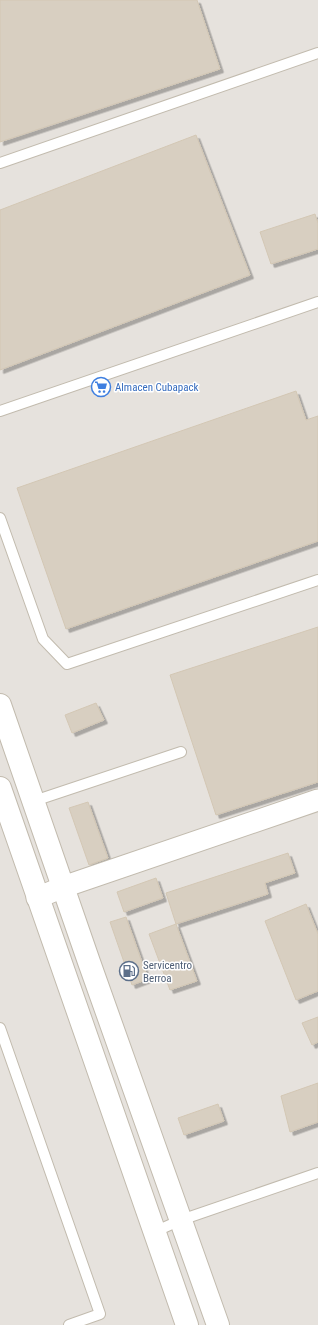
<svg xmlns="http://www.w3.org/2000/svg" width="318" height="1325" font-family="'Roboto Condensed',sans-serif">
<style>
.industrial{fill:#e6e2dd}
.building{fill:#d8cfc1;stroke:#d3c7b4;filter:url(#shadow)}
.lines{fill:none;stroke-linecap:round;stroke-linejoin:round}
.service-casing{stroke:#c2bbae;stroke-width:12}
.minor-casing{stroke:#c2bbae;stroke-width:23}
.tertiary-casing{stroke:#c2bbae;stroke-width:24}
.service{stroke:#fff;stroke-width:10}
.minor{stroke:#fff;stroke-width:21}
.tertiary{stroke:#fff;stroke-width:22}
.labels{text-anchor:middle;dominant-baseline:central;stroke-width:3;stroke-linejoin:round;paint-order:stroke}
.shop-label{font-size:11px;fill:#366cbe;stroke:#fff;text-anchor:start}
.service-label{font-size:11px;fill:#4e5e75;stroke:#fff;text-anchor:start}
</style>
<defs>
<filter id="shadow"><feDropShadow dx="3.5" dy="3.5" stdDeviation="0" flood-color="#0004"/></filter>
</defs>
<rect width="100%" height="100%" fill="#f6f3ec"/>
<rect class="industrial" x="0" y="0" width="318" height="1325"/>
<g class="building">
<path d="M0,0H197L220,69L0,142Z"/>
<path d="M196,135L250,275L0,370V210Z"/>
<path d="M315,214L318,223V249L271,264L260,232Z"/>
<path d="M296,391L306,420L318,416V541L66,629L17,488Z"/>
<path d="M318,627V782L216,815L170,675Z"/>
<path d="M96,703L104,720L72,733L65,715Z"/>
<path d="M88,802L108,858L89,865L69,808Z"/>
<path d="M288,853L295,873L265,883L268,894L176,924L166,893Z"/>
<path d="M156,878L163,898L124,912L117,892Z"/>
<path d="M306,904L318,934V991L296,1000L265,921Z"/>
<path d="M126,917L148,979L132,985L110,922Z"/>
<path d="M176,924L197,981L170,990L149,934Z"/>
<path d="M318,1017V1042L312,1045L302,1023Z"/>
<path d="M318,1083V1122L290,1132L281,1096Z"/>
<path d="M218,1104L224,1121L184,1135L178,1118Z"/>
</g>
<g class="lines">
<defs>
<g id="service">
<path d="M0,163L318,53"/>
<path d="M0,411L318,302"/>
<path d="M0,518L43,639L67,664L318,580"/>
<path d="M34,801L181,752"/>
<path d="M0,1028L100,1314L69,1325"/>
<path d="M154,1232L181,1220L318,1173"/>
</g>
<path id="minor" d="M37,898L63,887L318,800"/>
<g id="tertiary">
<path d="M0,705L89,962L218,1325"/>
<path d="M0,788L187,1325"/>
</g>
</defs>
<use href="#service" class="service-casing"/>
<use href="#minor" class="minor-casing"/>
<use href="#tertiary" class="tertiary-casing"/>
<use href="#service" class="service"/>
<use href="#minor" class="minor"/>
<use href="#tertiary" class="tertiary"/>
</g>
<defs>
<symbol id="supermarket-ring" viewBox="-11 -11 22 22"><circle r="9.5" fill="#fff" stroke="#3f7fe0" stroke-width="1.5"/><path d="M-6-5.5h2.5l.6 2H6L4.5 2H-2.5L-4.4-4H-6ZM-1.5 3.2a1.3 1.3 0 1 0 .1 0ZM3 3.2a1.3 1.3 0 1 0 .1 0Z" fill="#3f7fe0"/></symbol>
<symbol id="fuel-ring" viewBox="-11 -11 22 22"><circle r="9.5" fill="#fff" stroke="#5c6f8a" stroke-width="1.5"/><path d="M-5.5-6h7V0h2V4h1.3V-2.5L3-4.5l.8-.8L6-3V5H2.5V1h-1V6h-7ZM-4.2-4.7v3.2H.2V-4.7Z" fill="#5c6f8a"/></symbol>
</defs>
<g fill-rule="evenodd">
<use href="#supermarket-ring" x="90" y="376" width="22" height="22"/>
<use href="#fuel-ring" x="118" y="960" width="22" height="22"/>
</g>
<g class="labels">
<g class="shop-label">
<text x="115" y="387">Almacen Cubapack</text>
</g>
<g class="service-label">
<text x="143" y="965">Servicentro<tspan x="143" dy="13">Berroa</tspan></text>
</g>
</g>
</svg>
